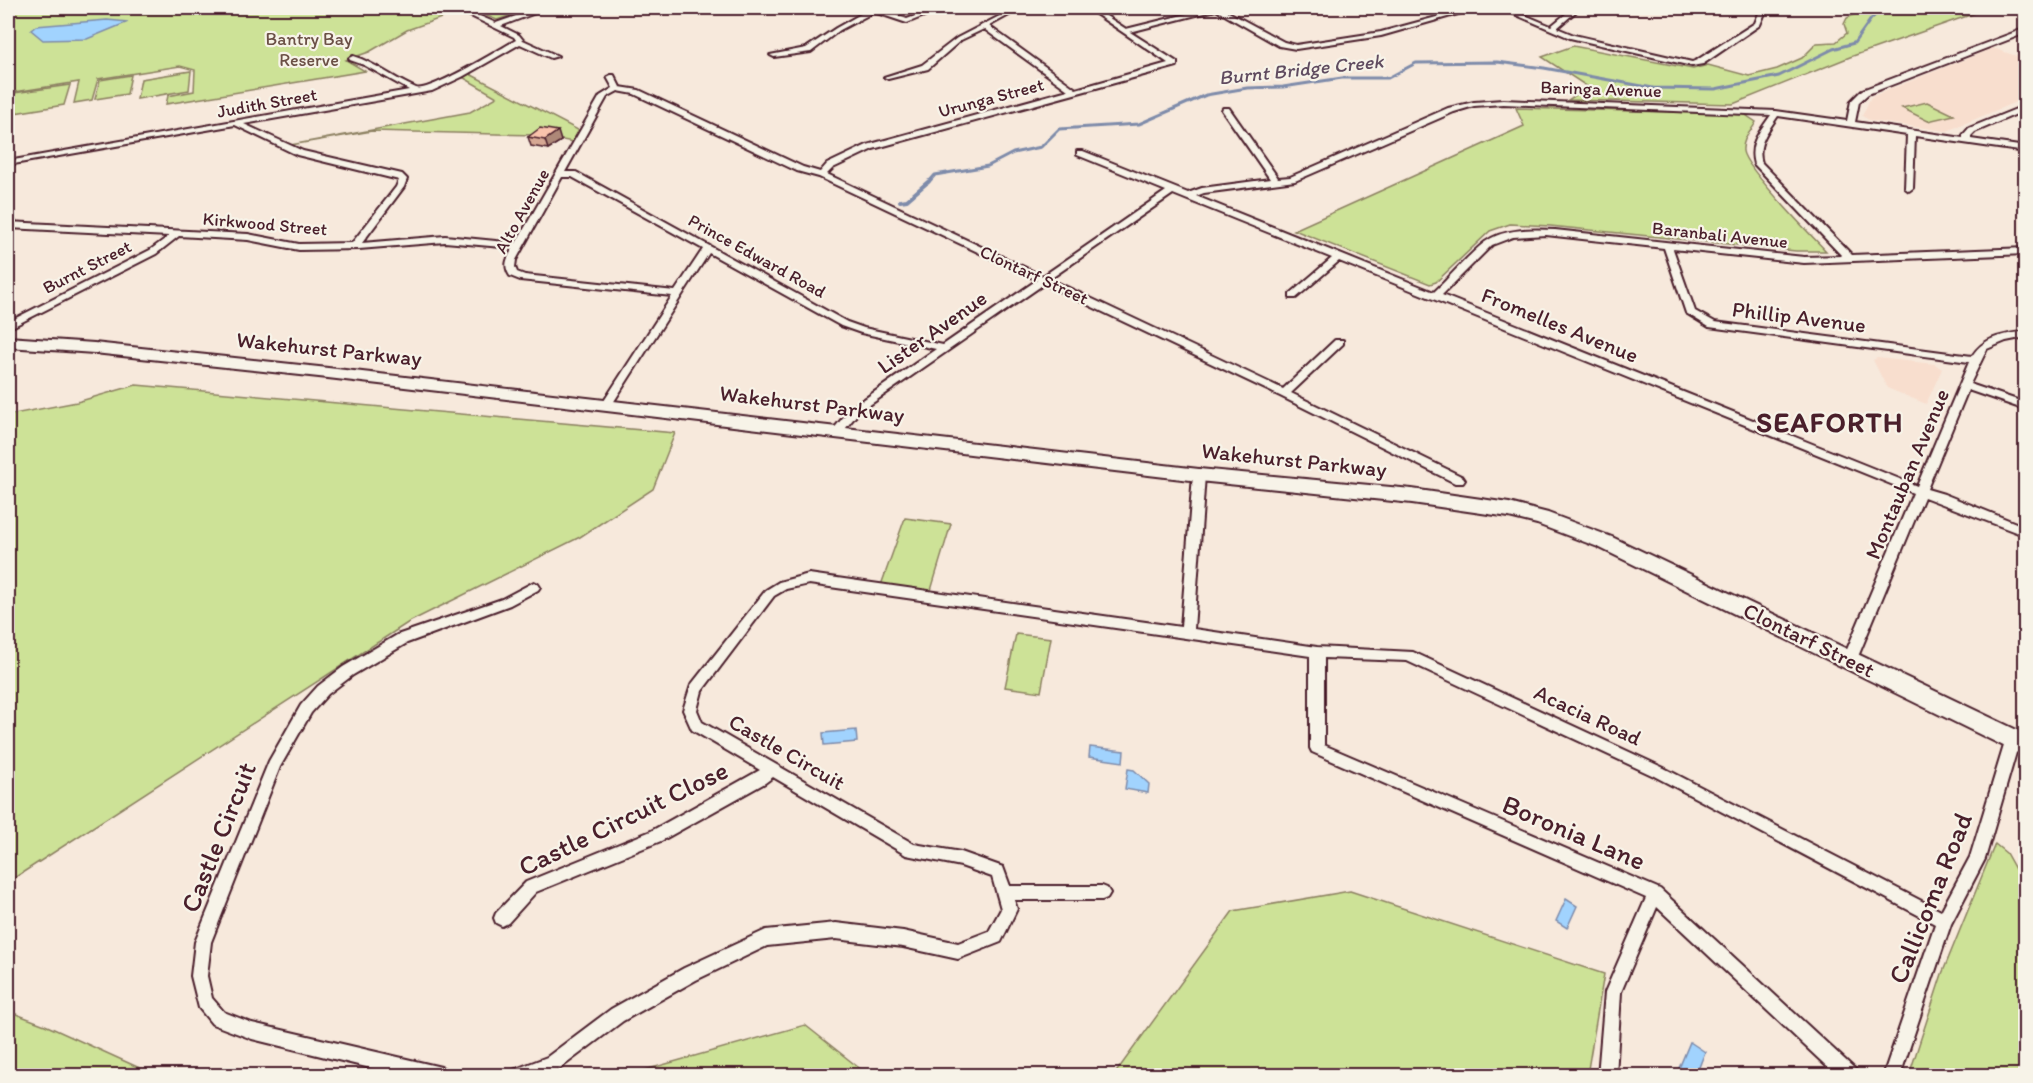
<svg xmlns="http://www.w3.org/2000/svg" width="2033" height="1083" font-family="Itim,sans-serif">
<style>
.built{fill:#f8dece}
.green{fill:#cde297;stroke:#8c8061;stroke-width:1.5}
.water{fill:#a1d3fe;stroke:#7e8baa;stroke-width:1.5}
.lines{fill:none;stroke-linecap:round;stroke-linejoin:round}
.stream-far1{stroke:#7e8baa;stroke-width:3}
.stream{stroke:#7e8baa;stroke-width:4}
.minor-casing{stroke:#4a1f2b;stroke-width:4}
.primary-casing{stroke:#4a1f2b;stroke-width:4}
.minor{fill:#f7f3e8;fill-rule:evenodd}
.primary{fill:#f7f3e8;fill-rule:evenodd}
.wall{fill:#d6a894;stroke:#4a1f2b;stroke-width:1.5}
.shaded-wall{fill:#ae8878;stroke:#4a1f2b;stroke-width:1.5}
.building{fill:#f9c3ac;stroke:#4a1f2b;stroke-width:1.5}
.labels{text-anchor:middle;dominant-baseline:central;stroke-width:4.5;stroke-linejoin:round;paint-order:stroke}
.far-park-label{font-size:18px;fill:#6b5046;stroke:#f7f3e8}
.far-street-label{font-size:18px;fill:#4a1f2b;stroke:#f7f3e8}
.far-water-label{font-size:20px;font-style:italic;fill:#604c60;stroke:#f7f3e8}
.street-label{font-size:22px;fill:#4a1f2b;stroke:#f7f3e8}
.near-street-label{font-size:27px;fill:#4a1f2b;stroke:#f7f3e8}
.district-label{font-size:28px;font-weight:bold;letter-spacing:1.5px;fill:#4a1f2b;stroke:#f7f3e8}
</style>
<rect width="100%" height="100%" fill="#f7e9dc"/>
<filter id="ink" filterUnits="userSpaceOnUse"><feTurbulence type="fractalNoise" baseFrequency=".0167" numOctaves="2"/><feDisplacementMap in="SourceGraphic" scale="12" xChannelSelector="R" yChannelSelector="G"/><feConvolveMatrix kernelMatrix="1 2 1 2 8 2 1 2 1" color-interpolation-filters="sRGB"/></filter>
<g filter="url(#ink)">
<g class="built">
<path d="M1993,48L2025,59V98L1947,131L1871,121L1862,116L1871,97Z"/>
<path d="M1877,358L1935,364L1942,369L1926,404L1887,388L1873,360Z"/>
</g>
<g class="green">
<path d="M8,8H440L453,14L407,30L369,52L346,60L365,71L166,104L168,96L194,91L195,70L180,66L98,79L92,100L74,103L79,82L8,93Z"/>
<path d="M467,8H533L497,20Z"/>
<path d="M1867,8H1990L1850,57L1733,104L1568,100L1588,87L1542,57L1573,46L1693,69L1708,65L1749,76L1777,69L1802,58L1817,43L1836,42L1847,33L1844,24L1847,18Z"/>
<path d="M191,71L189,90L137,99L141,79Z"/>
<path d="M466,72L580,131L573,142L536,135L372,131L285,146L470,112L497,97L459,75Z"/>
<path d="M131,75L127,94L95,99L100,80Z"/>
<path d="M70,85L64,105L8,114L14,93Z"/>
<path d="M1927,102L1954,115L1928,121L1902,108Z"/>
<path d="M1516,108L1744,114L1756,122C1751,132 1742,138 1743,151C1744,167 1811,235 1826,251H1796L1550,226L1510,224L1490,231L1436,282L1430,284L1294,230L1524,126Z"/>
<path d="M136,385L675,433L653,489L580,537L409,622L8,882V415L77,402Z"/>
<path d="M905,518L951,524L929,597L880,588Z"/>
<path d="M1016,634L1051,638L1041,692L1005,687Z"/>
<path d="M1995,844L2006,853L2025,887V1075H1909L1942,974Z"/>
<path d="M1350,891L1604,974L1587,1075H1114L1233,911Z"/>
<path d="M8,1011L45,1025L155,1075H8Z"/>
<path d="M805,1025L868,1075H627Z"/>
</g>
<g class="water">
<path d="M107,20L128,22L87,39L43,40L31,30L36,26Z"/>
<path d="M856,730L857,742L824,745L823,733Z"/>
<path d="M1090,747L1124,751L1123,762L1089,757Z"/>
<path d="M1128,769L1134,770L1149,784L1148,793L1125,789Z"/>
<path d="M1566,899L1577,906L1567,928L1556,921Z"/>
<path d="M1690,1042L1705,1052L1696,1075H1680L1677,1073Z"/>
</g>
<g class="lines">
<path class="stream-far1" d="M928,183L935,175L988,166L1013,153L1041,147L1059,129L1139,124L1206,95L1247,88L1283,87L1342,78H1388L1416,63L1497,62L1544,68L1653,88L1715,89L1779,76L1833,49L1854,43L1871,19L1883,8"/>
<path class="stream" d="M900,201L907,200L929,181"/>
<defs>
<g id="minor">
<path d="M454,8H461L496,23L539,8H547L546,9L501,26L519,35L523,40L558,56L551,58L520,44L462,77L432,91L244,124L303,151L402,174L407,179L404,187L362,243L445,236L516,243L600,96L613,88L607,77L611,75H614L620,87L639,90L803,167L820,172L827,164L867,145L1068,90L984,29L961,40L928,69L888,79L884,77L922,65L957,38L1015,8H1022L989,26L1076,89L1168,63L1087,8H1094L1126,29L1211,8H1221L1284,42L1296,45L1381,32L1470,8H1479L1381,36L1296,49L1279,46L1216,10L1130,32L1177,62V66L873,149L833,168L827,174L1043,276L1166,191L1077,155V151H1083L1188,193L1202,188L1270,179L1222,110L1223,108H1229L1278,178L1290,177L1448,108L1474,102L1503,100L1776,111L1847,121L1851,101L1862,90L2026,28V33L1868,94L1859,102L1855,122L1963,138V135L1969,128L2026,105V110L1975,132L1971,136V139L2026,147V152L1915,136L1913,188L1909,191L1905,188L1907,135L1778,116C1768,131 1756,144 1762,163L1852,255L2026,248V254L1804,263L1673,249L1695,311L1715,322L1972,356C1985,336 2003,335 2026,331V337L2006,341L1987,349L1970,384L2026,403V410L1968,390L1927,489L1944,494L2026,527V536L1924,497L1857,659L1855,663L1850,664L1845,663L1843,659L1913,493L1339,261L1296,298H1290V294L1332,258L1173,194L1050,279L1283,389L1335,340H1343V344L1291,393L1463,477L1465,480L1463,483H1455L1280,396L1044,284L858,413L841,434L837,435L832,431L850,409L936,349L861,333L841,326L709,253L611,406L607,407L602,404L672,296L520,280L510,276C503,265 507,259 513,248L445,242L359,249L299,250L248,240L179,236L156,254L8,329V322L150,250L169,236L8,228V222L248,234L299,244L352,243L396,187L399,180L297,155L235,125L8,165V161L409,90L364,65L350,60L349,58L353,56C376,63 394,79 416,88C429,93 500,49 516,40L514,37ZM618,91L634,94L797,171L819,177L1037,280L943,345L864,328L847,322L576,172H565L607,97ZM1503,104L1771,115C1760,131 1748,144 1754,164L1842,256L1804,257L1555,230C1533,229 1504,228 1485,242C1467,256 1451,276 1434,292L1196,196L1204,193L1295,181L1454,112L1474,106ZM562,177H572L703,249L675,291L525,275L517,272L515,267L516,260ZM1546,235L1664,248L1686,313L1709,327L1969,362L1917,486L1442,295L1492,245L1513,237Z"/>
<path d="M866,8H877L907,19L934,9L939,10L907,23L874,12L840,30L811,52L774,57L770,55L806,48L836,28L868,10Z"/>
<path d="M1500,8H1508L1551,26L1573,8H1580L1557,28L1574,35L1692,62L1697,60L1755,23L1761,8H1767L1760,25L1703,64L1692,66L1570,38Z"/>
<path d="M1199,471L1205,475L1194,629L1317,647L1413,652L1664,768L1941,911L1970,857L2006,739L2008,735L2013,733L2018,735L2020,739L1985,859L1951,924L1900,1076H1883L1935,924L1654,776L1407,661L1324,658V745L1660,889L1856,1070L1858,1076H1837L1657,907L1621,992L1616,1076H1598L1605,992L1646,898L1312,752L1310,748V656L809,584L786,589L774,596L702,691L697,710L702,722L914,844L961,852L1003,867L1010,886H1102L1107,888L1110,893L1107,898L1102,900H1014L1017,909L1001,942L958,959L903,947L836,939L767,946L696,980L623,1021L558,1070L544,1076H511L513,1070L547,1057L611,1009L684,968L766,930L836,923L903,931L958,943L989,931L1001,909L992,877L961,866L906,855L773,777L765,783L661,841L536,892L508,923L502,926L496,923L494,918L496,913L526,882L651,831L760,770L692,730L683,710L691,685L766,590L779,582L809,574L1181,627L1193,475Z"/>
<path d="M534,582L538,584L540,587L538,590L510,605L407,643L353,675L328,694L311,713L280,767L211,942L207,976L212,998L224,1012L252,1023L441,1067L447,1070L449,1076H403L252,1039L212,1024L199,1008L191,976L195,942L269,761L301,705L318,686L343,667L397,635L502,599Z"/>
</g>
<path id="primary" d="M8,337L94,343L328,368L1199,469L1412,489L1509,503L1548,513L1612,537L2021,732L2026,735V757L1598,547L1537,524L1509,517L1412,503L1199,481L328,378L94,353L8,347Z"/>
</defs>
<use href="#minor" class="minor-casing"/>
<use href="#primary" class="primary-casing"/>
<use href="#minor" class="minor"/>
<use href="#primary" class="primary"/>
</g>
<path class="wall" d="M528,137L561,141L548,149L531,146Z"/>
<path class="shaded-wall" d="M558,131L561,141L548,149L545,140Z"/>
<path class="building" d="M540,128L558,131L545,140L528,137Z"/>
</g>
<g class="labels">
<g class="far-park-label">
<text x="309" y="39">Bantry Bay<tspan x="309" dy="21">Reserve</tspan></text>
</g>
<g class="far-street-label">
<text transform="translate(1601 89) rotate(2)">Baringa Avenue</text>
<text transform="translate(991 98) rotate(-15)">Urunga Street</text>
<text transform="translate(267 103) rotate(-10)">Judith Street</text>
<text transform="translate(522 211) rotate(-61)">Alto Avenue</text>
<text transform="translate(265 224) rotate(5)">Kirkwood Street</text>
<text transform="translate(1720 235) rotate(6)">Baranbali Avenue</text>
<text transform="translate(757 256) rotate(29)">Prince Edward Road</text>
<text transform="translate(87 267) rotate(-27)">Burnt Street</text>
<text transform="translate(1034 275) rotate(25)">Clontarf Street</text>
</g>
<g class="far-water-label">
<text transform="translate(1301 69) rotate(-6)">Burnt Bridge Creek</text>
</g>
<g class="street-label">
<text transform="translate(1799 317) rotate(7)">Phillip Avenue</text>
<text transform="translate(1560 325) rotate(22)">Fromelles Avenue</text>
<text transform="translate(932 332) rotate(-35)">Lister Avenue</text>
<text transform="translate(329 349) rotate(6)">Wakehurst Parkway</text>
<text transform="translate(812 404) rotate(7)">Wakehurst Parkway</text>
<text transform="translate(1294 460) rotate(6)">Wakehurst Parkway</text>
<text transform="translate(1907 474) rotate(-67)">Montauban Avenue</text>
<text transform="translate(1809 640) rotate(26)">Clontarf Street</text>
<text transform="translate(1588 715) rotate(25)">Acacia Road</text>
<text transform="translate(787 752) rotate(30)">Castle Circuit</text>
</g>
<g class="near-street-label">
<text transform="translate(623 818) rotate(-26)">Castle Circuit Close</text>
<text transform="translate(1574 832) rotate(23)">Boronia Lane</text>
<text transform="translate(218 837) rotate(-68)">Castle Circuit</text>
<text transform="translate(1930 898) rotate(-68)">Callicoma Road</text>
</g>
<g class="district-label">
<text x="1830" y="422">SEAFORTH</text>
</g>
</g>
<rect width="2033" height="1083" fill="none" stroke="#f7f3e8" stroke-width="30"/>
<rect x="15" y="15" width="2003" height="1053" fill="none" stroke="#4a1f2b" stroke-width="2" filter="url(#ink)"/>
</svg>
